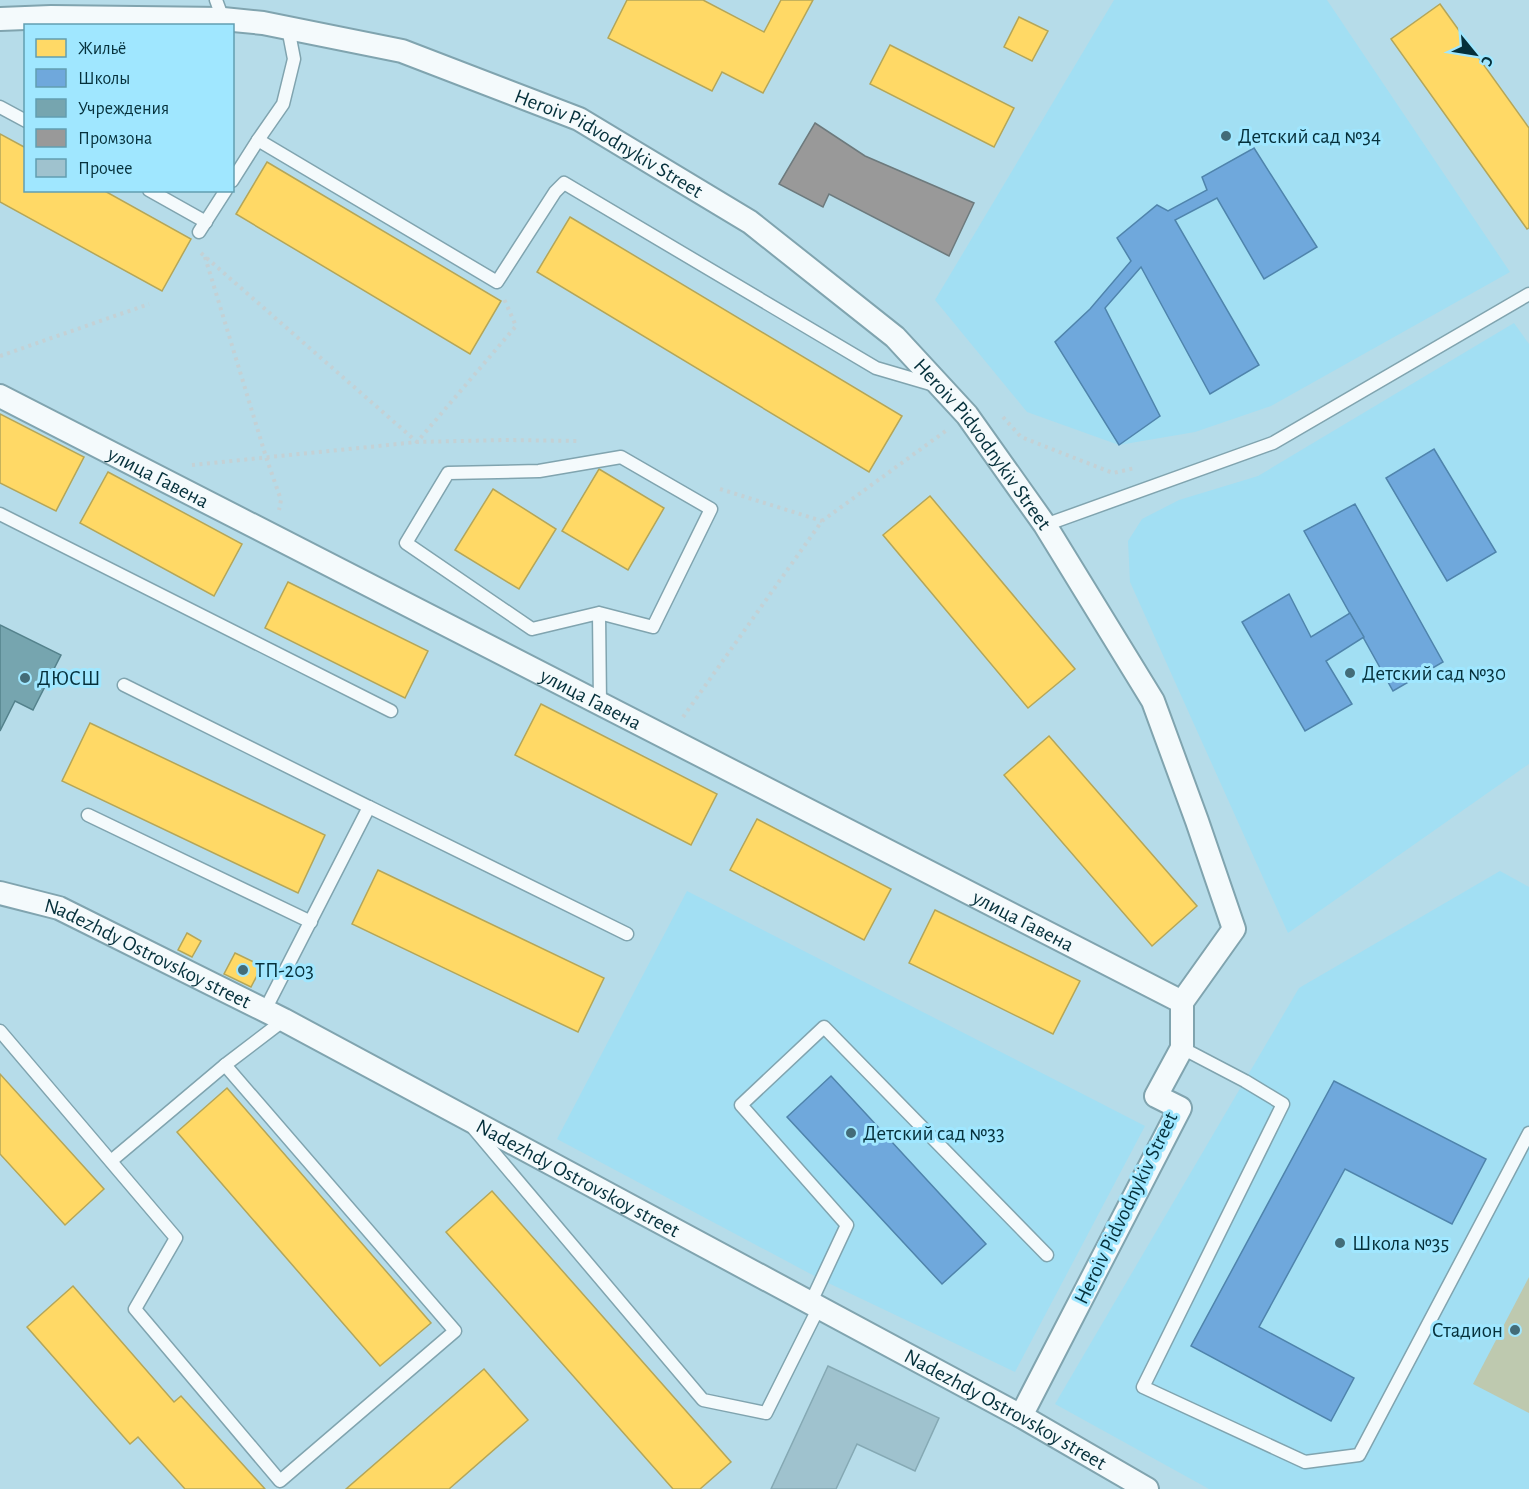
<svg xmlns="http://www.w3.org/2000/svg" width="1529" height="1489" font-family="'Alegreya Sans',sans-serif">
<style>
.built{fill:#a2dff3}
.green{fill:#bec9af}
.homes{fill:#ffd966;stroke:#b4a659;stroke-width:1.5}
.schools{fill:#6fa8dc;stroke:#4f84ac;stroke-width:1.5}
.public{fill:#76a5af;stroke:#54828c;stroke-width:1.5}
.industry{fill:#999;stroke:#6d7a7d;stroke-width:1.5}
.building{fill:#9fc2ce;stroke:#85a9b4;stroke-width:1.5}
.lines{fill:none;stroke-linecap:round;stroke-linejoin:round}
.lane-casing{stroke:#80a4af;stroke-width:15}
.street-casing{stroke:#80a4af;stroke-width:26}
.path{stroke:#c4d1d5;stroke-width:4;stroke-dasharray:3 4.5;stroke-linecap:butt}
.lane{stroke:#f4fafc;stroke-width:12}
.street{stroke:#f4fafc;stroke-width:22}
.poi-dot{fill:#436c78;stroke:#a0e7ff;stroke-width:2}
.labels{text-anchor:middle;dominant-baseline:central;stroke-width:6;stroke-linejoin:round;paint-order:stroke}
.poi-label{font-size:21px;fill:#05303b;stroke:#a0e7ff;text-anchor:start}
.street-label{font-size:21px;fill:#05303b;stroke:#a0e7ff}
</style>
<rect width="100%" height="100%" fill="#b6dce9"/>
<g class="built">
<path d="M1114,0H1327L1510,272L1271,406L1195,432L1119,445L1027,412L935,300Z"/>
<path d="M1514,323L1529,344V764L1288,933L1130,582L1128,541L1142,519L1179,500L1258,476Z"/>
<path d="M1500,871L1529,887V1489H1209L1055,1404L1299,988Z"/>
<path d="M687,891L1145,1126L1015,1372L822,1280L557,1139Z"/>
</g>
<path class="green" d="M1529,1277V1413L1473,1384Z"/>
<g class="homes">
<path d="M627,0H703L764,32L781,0H813L763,93L722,72L712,91L608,38Z"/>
<path d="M1440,4L1529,128V228L1527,229L1391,39Z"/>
<path d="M1019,17L1048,31L1032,61L1004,47Z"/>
<path d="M890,45L1014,108L994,147L870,84Z"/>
<path d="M0,134L26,148V190H103L191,239L162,291L0,202Z"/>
<path d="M267,162L501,301L470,354L236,214Z"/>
<path d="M570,217L902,416L869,472L537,272Z"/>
<path d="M0,414L84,457L56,511L0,483Z"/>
<path d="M599,469L664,508L628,570L562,531Z"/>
<path d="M108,472L242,544L214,596L80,523Z"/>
<path d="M493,489L556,529L519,589L455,550Z"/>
<path d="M930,496L1075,669L1028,708L883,535Z"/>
<path d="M288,582L428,651L405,698L265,628Z"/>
<path d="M541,704L717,794L691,845L515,755Z"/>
<path d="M90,723L325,835L298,893L62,781Z"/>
<path d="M1049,736L1197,906L1152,946L1004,775Z"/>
<path d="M757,819L891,889L864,940L730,870Z"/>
<path d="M378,870L604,978L578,1032L352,924Z"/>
<path d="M935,910L1080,981L1053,1034L909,963Z"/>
<path d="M187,933L201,941L192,957L178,950Z"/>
<path d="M235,953L262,966L251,987L224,974Z"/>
<path d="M0,1074L104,1189L65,1225L0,1154Z"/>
<path d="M227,1088L431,1323L380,1366L177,1132Z"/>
<path d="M492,1191L731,1462L700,1489H673L446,1232Z"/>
<path d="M73,1286L174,1402L181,1396L265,1489H185L138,1437L130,1444L27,1327Z"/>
<path d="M484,1369L528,1420L449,1489H346Z"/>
</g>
<g class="schools">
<path d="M1254,148L1317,247L1264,279L1217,198L1175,220L1259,365L1210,394L1141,267L1105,308L1160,416L1119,445L1055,342L1090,309L1131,261L1117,238L1157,205L1168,211L1207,190L1202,177Z"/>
<path d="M1434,449L1496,552L1447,581L1386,478Z"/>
<path d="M1355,504L1443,662L1393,691L1304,531Z"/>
<path d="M1289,594L1311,637L1350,613L1364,637L1326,661L1352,704L1305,731L1242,622Z"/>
<path d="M831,1076L986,1244L942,1284L787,1117Z"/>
<path d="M1334,1081L1486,1159L1452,1224L1345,1169L1259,1327L1354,1378L1331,1421L1191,1346Z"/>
</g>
<path class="public" d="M0,625L61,655L33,710L15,701L0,731Z"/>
<path class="industry" d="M815,123L865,156L974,203L949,256L829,194L823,207L779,184Z"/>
<path class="building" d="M828,1366L939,1418L915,1471L857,1444L836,1489H771Z"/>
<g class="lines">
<defs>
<g id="lane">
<path d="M216,0L223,19"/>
<path d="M0,107L26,121"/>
<path d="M258,140L283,104L294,59L288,28"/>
<path d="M232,181L258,140L497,282L555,192L564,183L876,368L934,385"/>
<path d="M149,190L206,222"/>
<path d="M199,232L226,190"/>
<path d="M0,514L391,711"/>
<path d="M1045,525L1273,443L1529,294"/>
<path d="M599,613L532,629L406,543L448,473L539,471L621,457L711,509L653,627L599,613L600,704"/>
<path d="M124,685L369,807"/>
<path d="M88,815L311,922"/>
<path d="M265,1010L369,807L627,934"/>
<path d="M0,1031L176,1238L135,1309L280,1481L455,1331L225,1065L284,1020"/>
<path d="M1182,1048L1245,1081L1283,1104L1143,1387L1305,1462L1359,1455L1529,1133"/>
<path d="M474,1129L703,1400L766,1413L819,1307"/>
<path d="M111,1161L225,1065"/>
<path d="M811,1302L847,1225L741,1105L824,1027L1047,1255"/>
</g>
<g id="street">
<path id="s1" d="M0,19L51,17L223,19L263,23L402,51L579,119L750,222L895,337L967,415L1045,525L1153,701L1197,821L1234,929L1182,1002V1048L1156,1096L1180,1108L1021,1416"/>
<path id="s2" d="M0,396L1182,1002"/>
<path id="s3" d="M0,893L59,908L284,1020L1021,1416L1147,1489"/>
</g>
</defs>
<use href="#lane" class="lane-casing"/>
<use href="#street" class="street-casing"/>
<g class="path">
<path d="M201,253L417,442L516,326L504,299"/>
<path d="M205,257L266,457L281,500L279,510"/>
<path d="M0,356L149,304"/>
<path d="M1003,417L1021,437L1113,473L1135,468"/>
<path d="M192,465L417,442L504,440L580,441"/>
<path d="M720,489L822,521"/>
<path d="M683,717L822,521L947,430"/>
</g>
<use href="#lane" class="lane"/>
<use href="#street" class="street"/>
</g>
<g class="poi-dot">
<circle cx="1226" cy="136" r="6"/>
<circle cx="1350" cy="673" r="6"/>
<circle cx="25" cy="678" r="6"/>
<circle cx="243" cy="970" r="6"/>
<circle cx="851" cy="1133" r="6"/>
<circle cx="1340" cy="1243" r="6"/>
<circle cx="1515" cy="1330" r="6"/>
</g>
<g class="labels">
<g class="poi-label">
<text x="1238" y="136">Детский сад №34</text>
<text x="1362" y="673">Детский сад №30</text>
<text x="37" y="678">ДЮСШ</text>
<text x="255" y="970">ТП-203</text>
<text x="863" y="1133">Детский сад №33</text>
<text x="1352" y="1243">Школа №35</text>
<text x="1503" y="1330" text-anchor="end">Стадион</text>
</g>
<g class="street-label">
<text stroke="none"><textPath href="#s1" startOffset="632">Heroiv Pidvodnykiv Street</textPath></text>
<text stroke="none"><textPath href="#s1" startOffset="1118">Heroiv Pidvodnykiv Street</textPath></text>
<text stroke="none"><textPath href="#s2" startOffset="178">улица Гавена</textPath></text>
<text stroke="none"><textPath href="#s2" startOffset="664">улица Гавена</textPath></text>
<text stroke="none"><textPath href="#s2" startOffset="1150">улица Гавена</textPath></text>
<text stroke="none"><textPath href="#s3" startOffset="160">Nadezhdy Ostrovskoy street</textPath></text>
<text stroke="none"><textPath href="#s3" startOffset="646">Nadezhdy Ostrovskoy street</textPath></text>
<text transform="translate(1126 1208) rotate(-64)">Heroiv Pidvodnykiv Street</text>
<text stroke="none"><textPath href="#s3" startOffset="1132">Nadezhdy Ostrovskoy street</textPath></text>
</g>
</g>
<rect x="24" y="24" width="210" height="168" fill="#a0e7ff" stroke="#629eb1" stroke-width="1.5"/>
<rect x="36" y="39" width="30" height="18" fill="#ffd966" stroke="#629eb1" stroke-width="1.5"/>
<text x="78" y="54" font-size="18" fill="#05303b">Жильё</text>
<rect x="36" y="69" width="30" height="18" fill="#6fa8dc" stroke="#629eb1" stroke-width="1.5"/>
<text x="78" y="84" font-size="18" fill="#05303b">Школы</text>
<rect x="36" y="99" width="30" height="18" fill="#76a5af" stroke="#629eb1" stroke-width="1.5"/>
<text x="78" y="114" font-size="18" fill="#05303b">Учреждения</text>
<rect x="36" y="129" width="30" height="18" fill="#999999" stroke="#629eb1" stroke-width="1.5"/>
<text x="78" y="144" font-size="18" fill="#05303b">Промзона</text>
<rect x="36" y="159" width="30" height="18" fill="#9fc2ce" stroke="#629eb1" stroke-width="1.5"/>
<text x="78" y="174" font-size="18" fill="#05303b">Прочее</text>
<g transform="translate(1475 54) rotate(120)" stroke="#a0e7ff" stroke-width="4.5" paint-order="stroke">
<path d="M0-4.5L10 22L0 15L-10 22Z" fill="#05303b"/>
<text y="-9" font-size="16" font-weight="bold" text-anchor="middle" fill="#05303b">С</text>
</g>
</svg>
